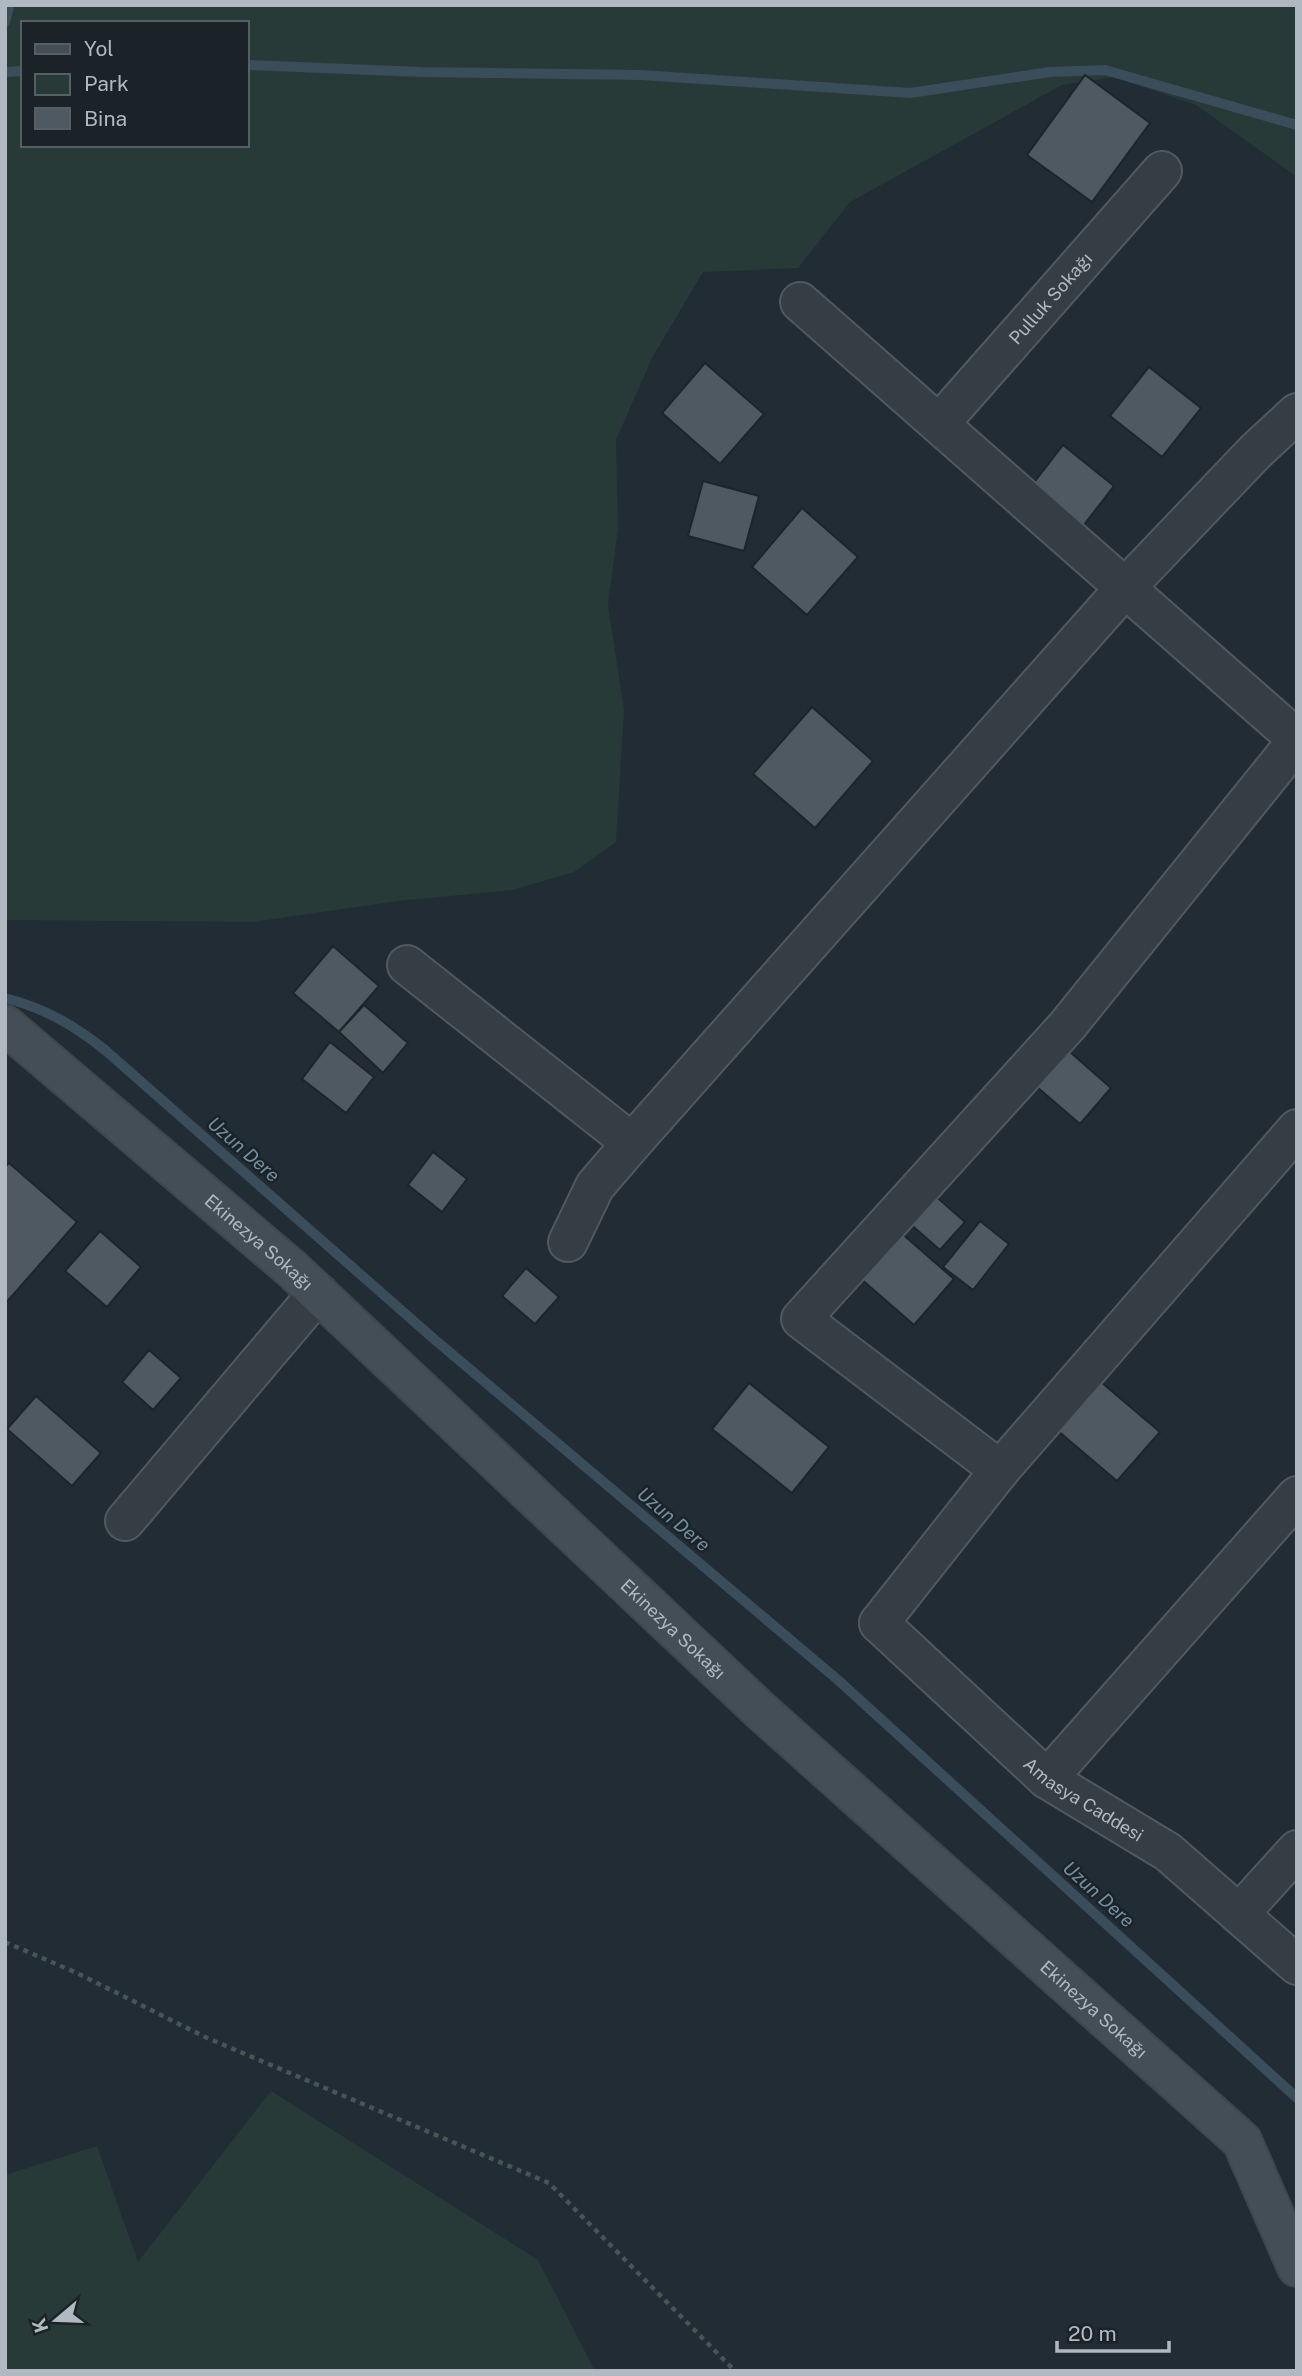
<svg xmlns="http://www.w3.org/2000/svg" width="1302" height="2376" font-family="'Public Sans',sans-serif">
<style>
.green{fill:#283a37;fill-rule:evenodd}
.lines{fill:none;stroke-linecap:round;stroke-linejoin:round}
.stream{stroke:#394d5b;stroke-width:10}
.building{fill:#4e5962;stroke:#1d252b;stroke-width:2}
.minor-casing{stroke:#50595f;stroke-width:42}
.tertiary-casing{stroke:#50595f;stroke-width:42}
.secondary-casing{stroke:#3f474e;stroke-width:42}
.path{stroke:#455655;stroke-width:4.5;stroke-dasharray:5 5;stroke-linecap:butt}
.minor{stroke:#353e45;stroke-width:38}
.tertiary{stroke:#353e45;stroke-width:38}
.secondary{stroke:#444e57;stroke-width:38}
.labels{text-anchor:middle;dominant-baseline:central;stroke-width:5;stroke-linejoin:round;paint-order:stroke}
.street-label{font-size:18px;fill:#b0b9c1;stroke:#1b2329}
.water-label{font-size:19px;font-style:italic;fill:#738fa1;stroke:#1b2329}
</style>
<rect width="100%" height="100%" fill="#222c34"/>
<g class="green">
<path d="M5,5H1297V177L1196,105L1114,77L1062,85L850,202L798,268L703,272L652,358L616,440L618,529L608,605L624,710L616,842L574,872L512,890L398,901L252,922L5,920ZM23,23H247V145H23Z"/>
<path d="M271,2091L538,2260L595,2371H5V2175L97,2146L138,2262Z"/>
</g>
<g class="lines">
<g class="stream">
<path d="M5,22L9,7"/>
<path d="M247,65L422,72L641,75L910,93L1050,72L1105,70L1297,125"/>
<path d="M5,72L23,71"/>
<path d="M5,998C44,1008 74,1025 105,1050L434,1339L838,1680L1297,2098"/>
</g>
</g>
<g class="building">
<path d="M1085,75L1150,123L1092,202L1027,155Z"/>
<path d="M705,363L764,414L720,464L662,413Z"/>
<path d="M1149,367L1201,408L1162,457L1110,416Z"/>
<path d="M1063,445L1114,486L1080,530L1029,489Z"/>
<path d="M703,481L759,496L744,551L688,536Z"/>
<path d="M802,508L858,557L807,615L752,567Z"/>
<path d="M812,707L873,761L815,828L753,774Z"/>
<path d="M333,946L379,986L339,1032L293,993Z"/>
<path d="M364,1005L408,1043L383,1073L339,1032Z"/>
<path d="M330,1042L374,1077L346,1113L302,1079Z"/>
<path d="M1061,1044L1111,1088L1080,1124L1030,1081Z"/>
<path d="M433,1152L467,1179L442,1212L408,1185Z"/>
<path d="M9,1163L77,1222L5,1304V1167Z"/>
<path d="M932,1193L965,1222L940,1250L908,1222Z"/>
<path d="M980,1221L1009,1244L973,1290L943,1267Z"/>
<path d="M100,1231L141,1267L107,1307L65,1271Z"/>
<path d="M900,1232L954,1279L914,1325L860,1278Z"/>
<path d="M526,1268L559,1297L535,1324L502,1296Z"/>
<path d="M149,1350L181,1378L153,1410L122,1382Z"/>
<path d="M1101,1382L1160,1432L1117,1481L1058,1431Z"/>
<path d="M749,1383L829,1447L792,1493L712,1429Z"/>
<path d="M36,1396L101,1453L72,1486L7,1429Z"/>
</g>
<g class="lines">
<defs>
<g id="minor">
<path d="M800,302L1297,739"/>
<path id="s1" d="M939,424L1162,171"/>
<path d="M407,965L632,1143"/>
<path d="M568,1242L595,1186L632,1143L1125,588L1256,451L1297,413"/>
<path d="M1000,1470L801,1319L1067,1026L1297,741"/>
<path d="M125,1521L318,1293"/>
<path d="M879,1623L1000,1470L1297,1129"/>
<path d="M1047,1779L1297,1496"/>
<path d="M1239,1914L1297,1850"/>
</g>
<g id="tertiary">
<path id="s2" d="M879,1623L1047,1779L1168,1852L1297,1965"/>
</g>
<g id="secondary">
<path id="s3" d="M5,1025L292,1269L761,1711L1242,2141L1297,2267"/>
</g>
</defs>
<use href="#minor" class="minor-casing"/>
<use href="#tertiary" class="tertiary-casing"/>
<use href="#secondary" class="secondary-casing"/>
<path class="path" d="M5,1942L77,1973L205,2037L549,2183L735,2371"/>
<use href="#minor" class="minor"/>
<use href="#tertiary" class="tertiary"/>
<use href="#secondary" class="secondary"/>
</g>
<g class="labels">
<g class="street-label">
<text stroke="none"><textPath href="#s1" startOffset="168">Pulluk Sokağı</textPath></text>
<text stroke="none"><textPath href="#s3" startOffset="334">Ekinezya Sokağı</textPath></text>
<text stroke="none"><textPath href="#s3" startOffset="901">Ekinezya Sokağı</textPath></text>
<text stroke="none"><textPath href="#s2" startOffset="271">Amasya Caddesi</textPath></text>
<text stroke="none"><textPath href="#s3" startOffset="1468">Ekinezya Sokağı</textPath></text>
</g>
<g class="water-label">
<text transform="translate(244 1149) rotate(41)">Uzun Dere</text>
<text transform="translate(674 1519) rotate(40)">Uzun Dere</text>
<text transform="translate(1099 1894) rotate(42)">Uzun Dere</text>
</g>
</g>
<rect width="1302" height="2376" fill="none" stroke="#b0b9c1" stroke-width="14"/>
<rect x="21" y="21" width="228" height="126" fill="#1b2329" stroke="#575f66" stroke-width="2"/>
<rect x="35" y="44" width="35" height="10" fill="#444e57" stroke="#575f66" stroke-width="2"/>
<text x="84" y="56" font-size="21" fill="#b0b9c1">Yol</text>
<rect x="35" y="74" width="35" height="21" fill="#283a37" stroke="#575f66" stroke-width="2"/>
<text x="84" y="91" font-size="21" fill="#b0b9c1">Park</text>
<rect x="35" y="108" width="35" height="21" fill="#4e5962" stroke="#575f66" stroke-width="2"/>
<text x="84" y="126" font-size="21" fill="#b0b9c1">Bina</text>
<g transform="translate(56 2320) rotate(251)" stroke="#1b2329" stroke-width="5" paint-order="stroke">
<path d="M0-5L12 26L0 18L-12 26Z" fill="#b0b9c1"/>
<text y="-10" font-size="19" font-weight="bold" text-anchor="middle" fill="#b0b9c1">K</text>
</g>
<path d="M1057 2341v10h112v-10" fill="none" stroke="#b0b9c1" stroke-width="3.5"/>
<text x="1068" y="2341" font-size="21" fill="#b0b9c1" stroke="#1b2329" stroke-width="5" paint-order="stroke">20 m</text>
</svg>
